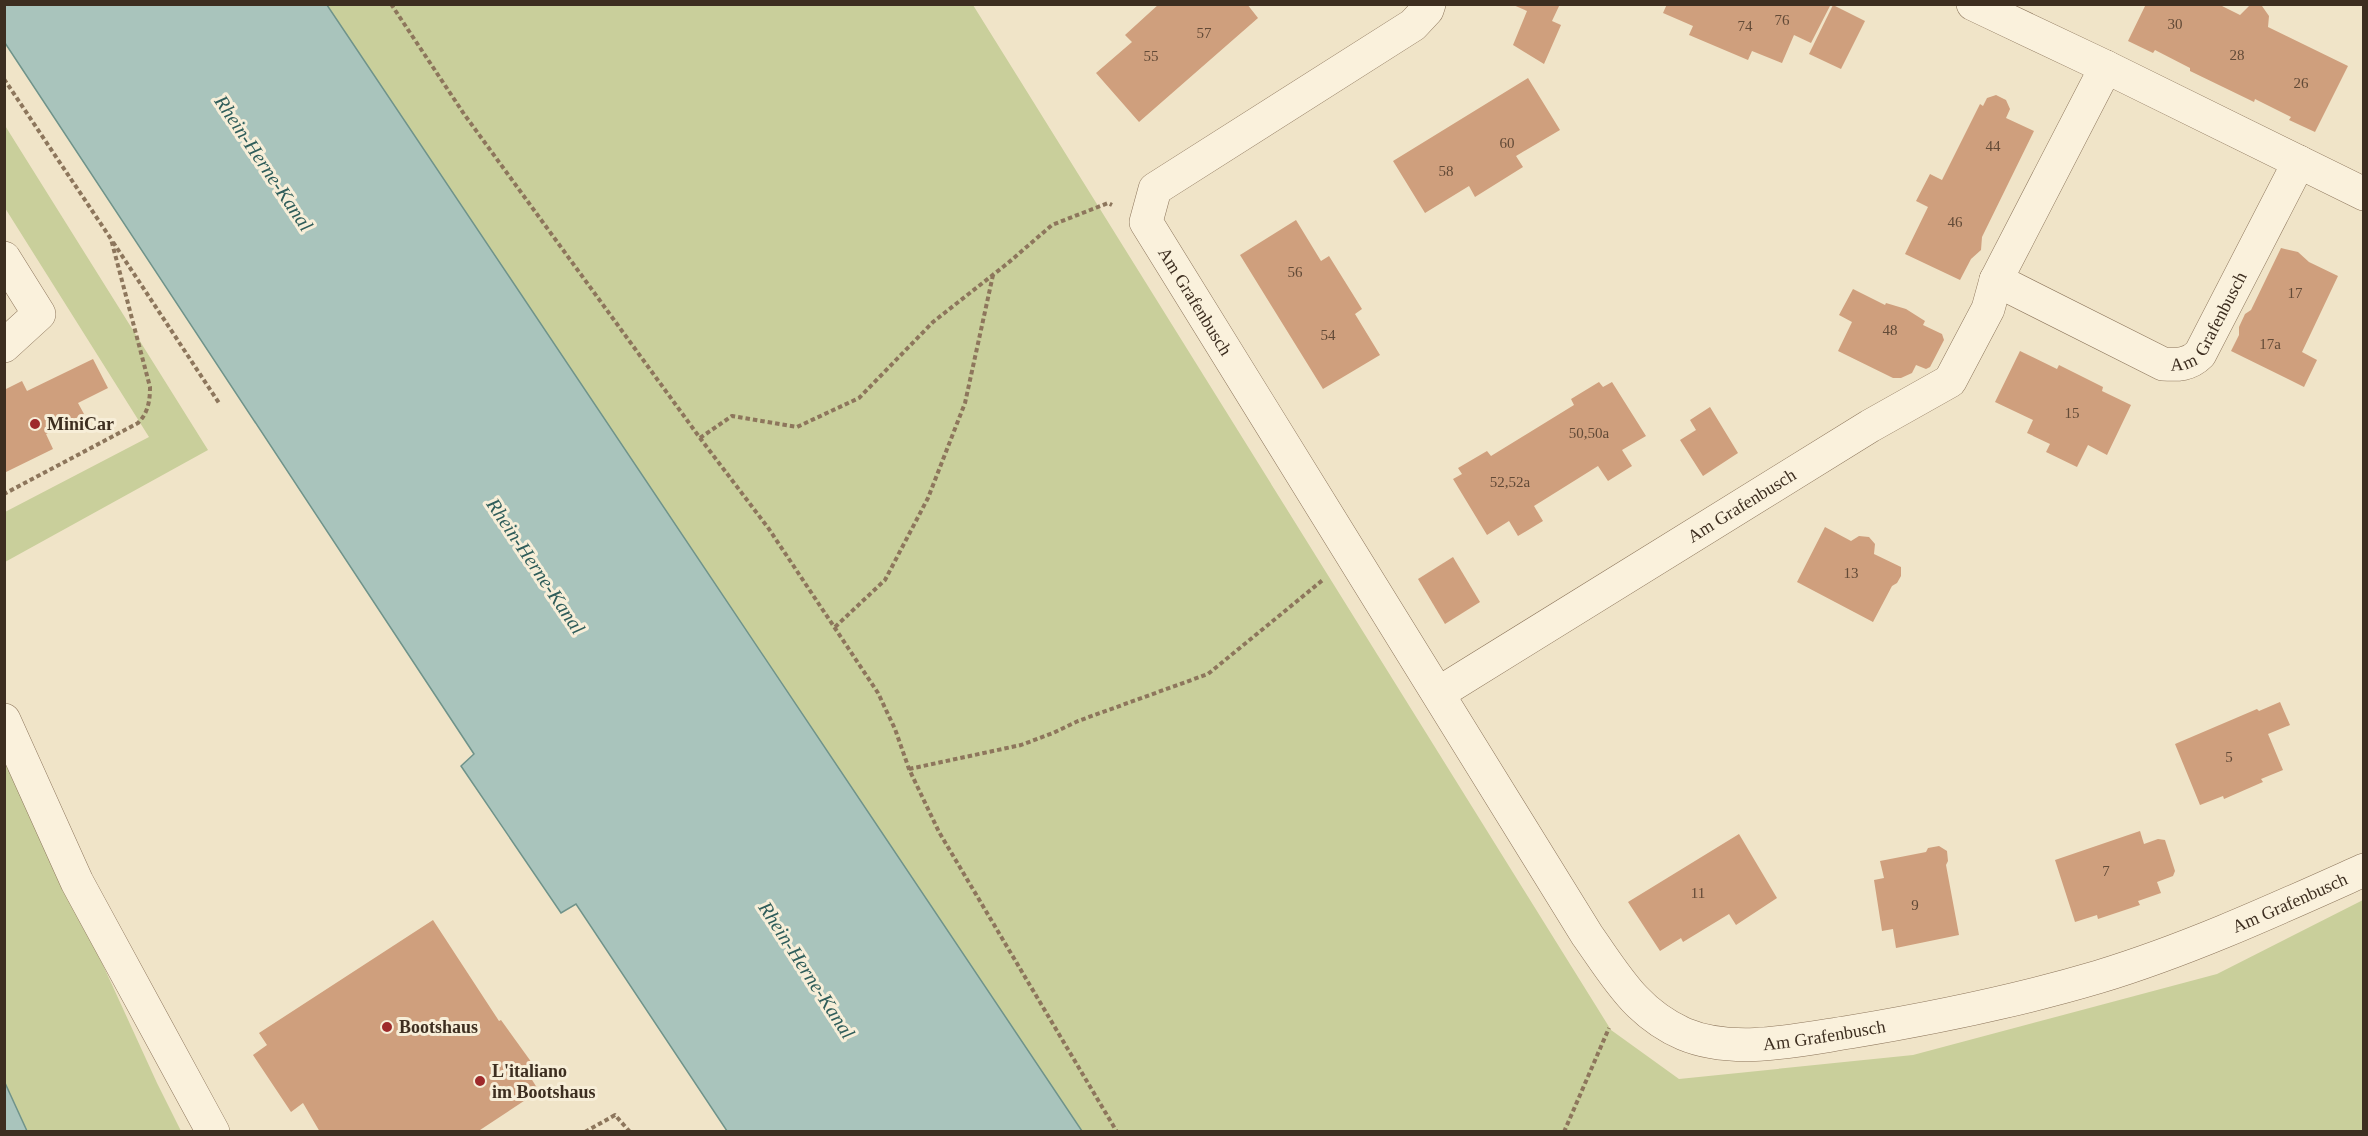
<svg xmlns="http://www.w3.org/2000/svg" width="2368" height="1136" font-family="'Times New Roman',serif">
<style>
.green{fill:#c9cf9b}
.water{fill:#a9c4bc;stroke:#6f938a;stroke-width:1.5}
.building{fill:#cf9f7d}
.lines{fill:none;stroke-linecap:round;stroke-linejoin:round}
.minor-casing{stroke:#8d765c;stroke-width:34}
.path{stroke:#8d765c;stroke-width:4;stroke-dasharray:4.5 3;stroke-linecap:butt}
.minor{stroke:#faf1dc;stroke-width:33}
.poi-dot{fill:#9e2a2b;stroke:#f7eed8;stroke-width:2}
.labels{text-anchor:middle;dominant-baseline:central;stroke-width:6;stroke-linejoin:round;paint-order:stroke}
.number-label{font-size:15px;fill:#624a37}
.street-label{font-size:18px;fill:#3d2e20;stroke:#f7eed8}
.poi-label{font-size:18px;font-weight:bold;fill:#3d2e20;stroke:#f7eed8;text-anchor:start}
.water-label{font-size:20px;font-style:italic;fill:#2f5d5a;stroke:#f7eed8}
</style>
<rect width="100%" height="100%" fill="#f0e4c8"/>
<g class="green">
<path d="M327,5H973L1611,1030L1679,1079L1913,1055L2217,974L2363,900V1131H1082Z"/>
<path d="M4,124L208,450L5,562V512L149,437L5,208Z"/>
<path d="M4,749L157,1083L181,1131H27L5,1083Z"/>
</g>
<g class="water">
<path d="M4,5H327L1082,1131H727L576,904L561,913L461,766L474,754L5,43Z"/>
<path d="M4,1083H5L27,1131H5Z"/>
</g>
<g class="building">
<path d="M1159,4H1247L1258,18L1139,122L1096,73L1132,42L1125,35Z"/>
<path d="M1511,4H1560L1552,21L1561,25L1544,64L1513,45L1527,11Z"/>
<path d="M1667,4H1831L1811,43L1794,35L1782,63L1752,51L1748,60L1689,35L1693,26L1663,13Z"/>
<path d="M2146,4H2218L2240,15L2249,6H2262L2269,16L2268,27L2348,66L2315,132L2289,120L2291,117L2255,99L2254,102L2190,71V68L2155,50L2153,53L2128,41Z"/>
<path d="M1833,5L1865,21L1841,69L1809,54Z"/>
<path d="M1528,78L1560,130L1516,156L1523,167L1475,197L1469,186L1425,213L1393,161Z"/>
<path d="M1996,95L2006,100L2010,109L2006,118L2034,131L1982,237L1981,250L1971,259L1960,280L1905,254L1928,207L1916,201L1930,174L1942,180L1980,104L1983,106L1987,98Z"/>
<path d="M1296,220L1321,261L1329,256L1362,309L1355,314L1380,355L1323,389L1240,255Z"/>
<path d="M2281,248L2298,252L2309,262L2338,276L2302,352L2317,360L2304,387L2231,351L2239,335V327L2245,314L2251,310Z"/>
<path d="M1853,289L1885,305L1886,303L1906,309L1925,321L1923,325L1942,334L1944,340L1930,367L1926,369L1916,365L1912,373L1901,378H1893L1838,351L1852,322L1839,315Z"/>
<path d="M2020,351L2057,369L2059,365L2103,387L2102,391L2131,405L2107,455L2088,445L2077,467L2046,452L2050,444L2027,433L2033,420L1995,402Z"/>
<path d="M93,359L108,388L78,403L84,414L46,434L53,449L4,473V390L22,381L27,391Z"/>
<path d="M1599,382L1603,387L1612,382L1646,436L1622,450L1632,466L1608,481L1598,466L1534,506L1543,521L1518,536L1509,521L1487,535L1453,479L1462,474L1458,468L1487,451L1491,456L1574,405L1571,399Z"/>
<path d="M1710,407L1738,453L1703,476L1680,440L1696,430L1690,420Z"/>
<path d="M1825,527L1851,541L1859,536L1869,537L1875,544L1874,554L1901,567V576L1897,583L1892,586L1873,622L1797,582Z"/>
<path d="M1453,557L1480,602L1445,624L1418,579Z"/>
<path d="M2280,702L2290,725L2268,734L2283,770L2261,779L2263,782L2224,799L2223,796L2200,805L2175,744L2257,709L2259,711Z"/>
<path d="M2140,831L2144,844L2158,839L2165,840L2175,871L2173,876L2157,882L2161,893L2138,901L2140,905L2098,919L2097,915L2075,922L2055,860Z"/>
<path d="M1739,834L1777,898L1736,925L1729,914L1683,942L1681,938L1660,951L1628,902Z"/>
<path d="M1939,846L1947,851L1948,861L1946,865L1959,935L1896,948L1893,929L1882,931L1874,880L1884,878L1880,861L1926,852L1928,848Z"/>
<path d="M433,920L499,1021L501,1020L532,1063L524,1067L539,1091L477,1132H320L303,1103L291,1112L253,1055L267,1045L259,1033Z"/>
</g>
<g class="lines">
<defs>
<g id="minor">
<path id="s1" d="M1429,4L1427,10L1413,25L1155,189L1146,222L1587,935C1616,976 1636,1013 1684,1034C1734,1055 1798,1040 1850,1032C1934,1018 2017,1001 2098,977C2190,949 2277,909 2364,870"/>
<path d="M1973,4L2106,67L2364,194"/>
<path d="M4,258L39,314L4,346"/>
<path id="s2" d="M1996,280L2163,364C2178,365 2189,365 2200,354L2299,162"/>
<path id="s3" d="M1439,693L1870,426L1950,381L1988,309L1996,280L2106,67"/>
<path d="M4,720L77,882L213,1132"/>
</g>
</defs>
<use href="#minor" class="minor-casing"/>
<g class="path">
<path d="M391,4L464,114L700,438L769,529L878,693L895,729L909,769L939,832L1117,1132"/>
<path d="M4,79L111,239L150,387C150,401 148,413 138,423L4,494"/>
<path d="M113,242L219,403"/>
<path d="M700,438L732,416L797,427L859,398L933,322L1008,263L1052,225L1108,203L1112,205"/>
<path d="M835,627L885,580L928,498L965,403L993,275"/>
<path d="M909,769L1021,745L1053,733L1078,721L1208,674L1324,579"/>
<path d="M585,1132L615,1115L630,1132"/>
<path d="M1564,1132L1609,1028"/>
</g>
<use href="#minor" class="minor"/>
</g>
<g class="poi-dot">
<circle cx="35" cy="424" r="6"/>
<circle cx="387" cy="1027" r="6"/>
<circle cx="480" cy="1081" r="6"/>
</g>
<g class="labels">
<g class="number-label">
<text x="1782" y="20">76</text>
<text x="2175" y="24">30</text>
<text x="1745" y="26">74</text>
<text x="1204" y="33">57</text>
<text x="2237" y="55">28</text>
<text x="1151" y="56">55</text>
<text x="2301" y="83">26</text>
<text x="1507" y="143">60</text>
<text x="1993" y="146">44</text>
<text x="1446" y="171">58</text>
<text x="1955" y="222">46</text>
<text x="1295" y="272">56</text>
<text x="2295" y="293">17</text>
<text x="1890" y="330">48</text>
<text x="1328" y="335">54</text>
<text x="2270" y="344">17a</text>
<text x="2072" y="413">15</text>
<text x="1589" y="433">50,50a</text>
<text x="1510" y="482">52,52a</text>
<text x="1851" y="573">13</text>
<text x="2229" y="757">5</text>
<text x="2106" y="871">7</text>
<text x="1698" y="893">11</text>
<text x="1915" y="905">9</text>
</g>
<g class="street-label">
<text stroke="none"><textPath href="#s1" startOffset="460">Am Grafenbusch</textPath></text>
<text stroke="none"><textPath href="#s2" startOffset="256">Am Grafenbusch</textPath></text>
<text stroke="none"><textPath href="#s3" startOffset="356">Am Grafenbusch</textPath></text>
<text stroke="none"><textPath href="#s1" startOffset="1974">Am Grafenbusch</textPath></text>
<text stroke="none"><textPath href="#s1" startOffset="1488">Am Grafenbusch</textPath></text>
</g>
<g class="poi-label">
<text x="47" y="424">MiniCar</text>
<text x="399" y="1027">Bootshaus</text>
<text x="492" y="1071">L'italiano<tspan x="492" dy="21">im Bootshaus</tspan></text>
</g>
<g class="water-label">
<text transform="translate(264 163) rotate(56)">Rhein-Herne-Kanal</text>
<text transform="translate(536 566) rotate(56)">Rhein-Herne-Kanal</text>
<text transform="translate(807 970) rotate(57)">Rhein-Herne-Kanal</text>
</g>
</g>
<rect width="2368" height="1136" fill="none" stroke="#3d2e20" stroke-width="12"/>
</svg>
